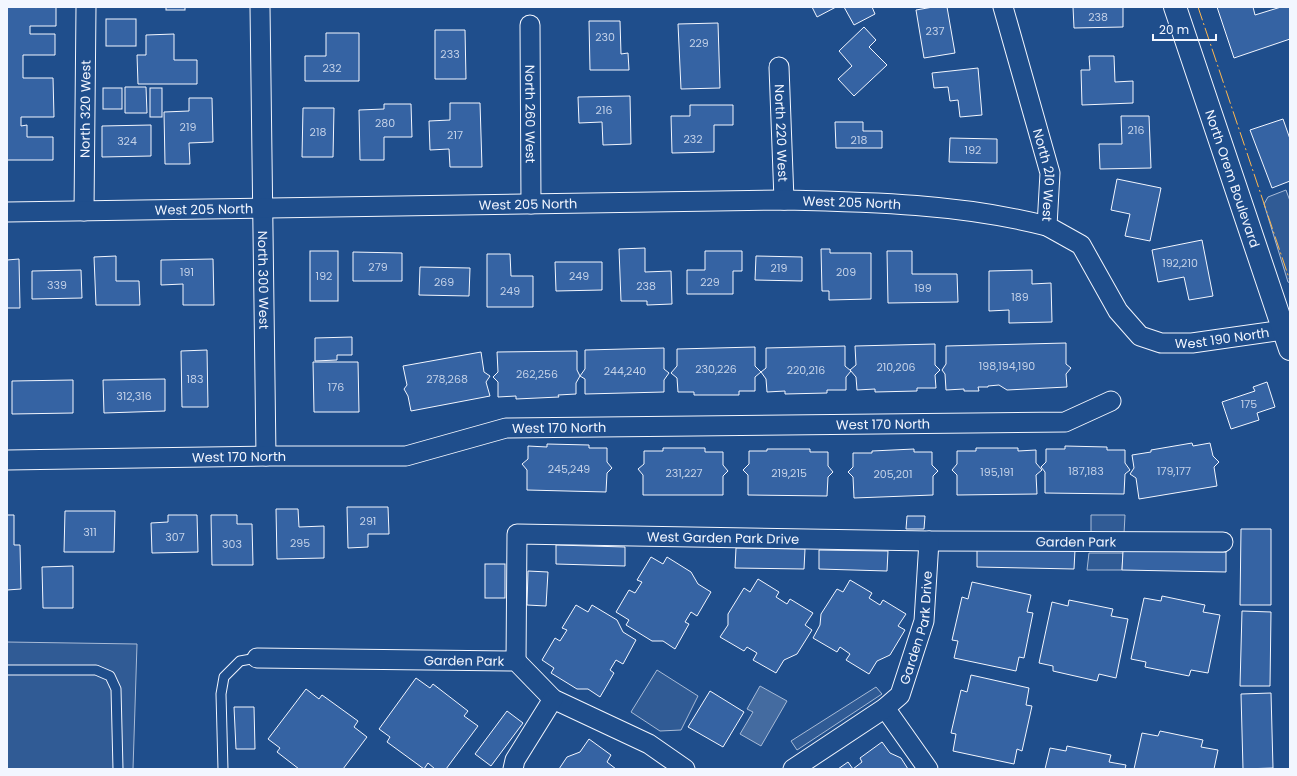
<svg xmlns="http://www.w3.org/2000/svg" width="1297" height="776" font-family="Poppins,sans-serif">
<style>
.built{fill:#305b95;stroke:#a8bbd7}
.water{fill:#446ba0;stroke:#a8bbd7}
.building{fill:#3563a3;stroke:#f2f6ff}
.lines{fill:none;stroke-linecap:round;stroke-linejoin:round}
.service-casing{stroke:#f2f6ff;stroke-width:11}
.minor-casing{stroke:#f2f6ff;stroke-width:21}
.tertiary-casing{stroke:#f2f6ff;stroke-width:24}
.service{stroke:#1f4e8c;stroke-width:9}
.minor{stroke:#1f4e8c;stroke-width:19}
.tertiary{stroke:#1f4e8c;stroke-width:22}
.power{stroke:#ffb74d;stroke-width:1;stroke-dasharray:14 3 2 3;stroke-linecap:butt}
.labels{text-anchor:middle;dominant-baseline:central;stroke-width:3;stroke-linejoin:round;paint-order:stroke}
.number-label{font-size:11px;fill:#c3d1e8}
.street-label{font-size:13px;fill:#f2f6ff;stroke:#1f4e8c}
</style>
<rect width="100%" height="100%" fill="#1f4e8c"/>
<g class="built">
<path d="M1286,190L1290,201V283L1288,282L1264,204L1268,197Z"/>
<path d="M1091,515H1125L1124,534L1091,532Z"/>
<path d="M1089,553H1123L1122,570H1087Z"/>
<path d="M7,642L137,644L133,769H7Z"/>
<path d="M657,670L698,696L681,730L660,731L631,712Z"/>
<path d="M876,687L882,694L797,750L791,741Z"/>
</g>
<path class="water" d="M760,686L787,701L761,746L740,734L753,712L747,709Z"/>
<g class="building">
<path d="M7,7H56V26H30V34H55V55H23V78H53L54,117H21V126L27,125V137H53V160H7Z"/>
<rect x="166" y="7" width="19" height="3"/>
<path d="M812,7H836L817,17Z"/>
<path d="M844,7H872L875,14L854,25Z"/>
<path d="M933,7H947L955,53L924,58L916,10Z"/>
<path d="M1073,7H1123V27L1074,28Z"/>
<path d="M1217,7H1253L1255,15L1281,7H1290V39L1234,58Z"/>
<rect x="106" y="19" width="30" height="27"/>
<path d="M589,21H620L621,54L628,53L629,70H590Z"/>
<path d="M718,23L720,88L681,89L678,24Z"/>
<path d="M864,27L876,40L869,47L887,65L854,96L838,79L852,66L839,51Z"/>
<path d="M435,30H465L466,79H435Z"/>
<path d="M326,33H359V81H305V56H326Z"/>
<path d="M174,34V60H197V84H138L137,55H146V35Z"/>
<path d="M1089,56H1114L1115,82L1133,81V103L1082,105L1081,70H1090Z"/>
<path d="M978,68L982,115L960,117L958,100L950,101L948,87L934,88L932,73Z"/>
<path d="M125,87H146L147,113H125Z"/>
<rect x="103" y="88" width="19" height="21"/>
<rect x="150" y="88" width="12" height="29"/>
<path d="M630,96L631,144L603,145L602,122L579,123L578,97Z"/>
<path d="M189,98H212L213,142L189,143L190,164H165L164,112L189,111Z"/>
<path d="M450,103H480L482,167H450L449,149L430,150L429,121L450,120Z"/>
<path d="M384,104H411L412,137H384V160H360L359,110L384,109Z"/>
<path d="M690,105H733V125H714V152L672,153L671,116H690Z"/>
<path d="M303,108H334L333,157H302Z"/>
<path d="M1121,116H1149L1151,168L1100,169L1099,144H1122Z"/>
<path d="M1283,119L1290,139V181L1272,188L1250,130Z"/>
<path d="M835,122H863V131H882V148H836Z"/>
<path d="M151,125V156L102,157V126Z"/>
<path d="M950,138L997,139V163L949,162Z"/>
<path d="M1117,179L1161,188L1150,241L1125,236L1130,214L1111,210Z"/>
<path d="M1202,240L1213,296L1189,300L1184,277L1158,282L1152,250Z"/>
<path d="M645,248V272L671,271L672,304L647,305V301H621L619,249Z"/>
<path d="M821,249H830V253H871V299L829,300V291H822Z"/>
<rect x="310" y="251" width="28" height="50"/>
<path d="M705,251H742V271H733V294H687V270H705Z"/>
<path d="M887,251H912V274H957L958,302L888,303Z"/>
<path d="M353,252L402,253V281H353Z"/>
<path d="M487,254H510L511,276H533V307H487Z"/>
<path d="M116,256V281H139L140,305H96L94,257Z"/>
<path d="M756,256L802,257V281L755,280Z"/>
<path d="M19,259L20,308H7V260Z"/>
<path d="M213,259L214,305H183V284L161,285V260Z"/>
<path d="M555,262H602V290L556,291Z"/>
<path d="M420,267L470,268L469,296L419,295Z"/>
<path d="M81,270L82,298L32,299V271Z"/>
<path d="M1032,270V284L1051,283L1052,322L1009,323V310L989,311V271Z"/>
<path d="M352,337V355H337V360L315,361V338Z"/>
<path d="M1066,343V364L1071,368L1066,374L1067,387L1007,390L999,385L988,386V387H978L979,391H964V389L946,390L945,374L942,370L946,364V346Z"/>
<path d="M935,344V365L940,370L935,375L936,388H917V391L875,392V389L857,390L856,377L850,370L856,365L855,346Z"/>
<path d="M845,346V366L851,371L846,377V390H827V393L785,394V391L767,392L766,379L761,372L766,368V348Z"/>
<path d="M755,347V366L761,372L755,377V391H739V395H694V392H678L677,378L671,373L677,366V349Z"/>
<path d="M664,348V369L669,373L664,380V392L585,394V379L580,376L585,369V350Z"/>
<path d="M207,350L208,407H182L181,351Z"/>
<path d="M577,351V370L580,376L576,383V394L558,395L559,397L516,399V396L498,397V382L493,377L498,372L497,352Z"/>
<path d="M481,352L484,372L490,376L486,382L490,396L411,411L408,396L404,389L407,385L403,366Z"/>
<path d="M313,362H358L359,412H314Z"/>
<path d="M165,379V411L104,413L103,380Z"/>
<path d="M73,380V413L12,414V381Z"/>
<path d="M1267,382L1275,407L1257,413L1259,420L1231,429L1222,402L1255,391L1253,387Z"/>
<path d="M1192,443L1193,446L1210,443L1213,456L1219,462L1214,467L1217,486L1139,499L1136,478L1130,474L1134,468L1132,455L1151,452V450Z"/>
<path d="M547,444L589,445V448H607V462L612,468L607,473L606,492L527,490V470L522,464L528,459V446L547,447Z"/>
<path d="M1065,446L1107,447V450H1125V463L1130,470L1125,474L1124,494L1045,493V472L1041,467L1046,462V449H1065Z"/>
<path d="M663,448H705V452H723V465L728,471L723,476V495H643V475L638,469L644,464V451H663Z"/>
<path d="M976,448H1018V451L1036,450V463L1042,470L1036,475L1037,494L957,495V475L952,470L957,464V451H976Z"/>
<path d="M767,449H810V452H828V466L833,472L828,477L827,496L748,495V475L743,470L749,464V451H767Z"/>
<path d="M914,449V452H932V465L938,471L933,476V495L854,498L853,477L848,472L853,467V453H872V451Z"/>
<path d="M347,507H388L389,534H368V547L348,548Z"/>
<path d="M276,509H298L299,527L324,526V558L277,559Z"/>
<path d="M65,511H115L114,552H64Z"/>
<path d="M7,515H14V545H20L21,589L7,590Z"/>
<path d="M168,515H197L198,552L152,553L151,523L168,522Z"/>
<path d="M211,515H237V524H252L253,565H212Z"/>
<path d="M907,516H925L924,529H906Z"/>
<path d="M1241,529H1271V605H1240Z"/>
<path d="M556,545L625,547V566L556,564Z"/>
<path d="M736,548L805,549L804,569L735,568Z"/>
<path d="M977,549L1075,550L1074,569L977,567Z"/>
<path d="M819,550L888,551L887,571L819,569Z"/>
<path d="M1123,551L1226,552V572L1122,570Z"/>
<path d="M651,557L663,564L667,557L691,572L698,584L711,592L697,616L691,612L685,622L689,624L675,649L663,641H652L626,625L629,620L616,612L629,590L635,593L642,582L637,580Z"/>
<rect x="485" y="564" width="20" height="34"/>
<path d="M73,566V608H43L42,567Z"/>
<path d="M528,571L548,572L546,606L527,605Z"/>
<path d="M758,579L779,592L776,597L787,604L790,599L813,613L805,625L812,630L797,654L784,660L776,673L753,660L757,653L747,647L744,651L720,637L728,625V614L744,588L750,592Z"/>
<path d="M850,580L872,593L869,598L880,605L883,600L906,614L898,626L905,630L890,655L877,661L869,674L846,660L850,654L840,647L837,652L813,638L820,625L821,614L837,589L843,592Z"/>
<path d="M972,582L1031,595L1027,612L1033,613L1024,658L1019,657L1016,671L954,658L958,641L952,640L962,597L968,599Z"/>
<path d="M1162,596L1205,605L1203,612L1220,615L1208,673L1191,670L1189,676L1145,667L1146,662L1131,659L1144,598L1161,601Z"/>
<path d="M1069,600L1113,609L1111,616L1128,619L1116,678L1099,674L1097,681L1053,671V666L1039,663L1052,602L1068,606Z"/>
<path d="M576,605L588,612L592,605L617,620L623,632L636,640L623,664L616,660L610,670L614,673L600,697L588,689H577L551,673L554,668L542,660L555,638L560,641L567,630L562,628Z"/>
<path d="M1242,611L1271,612L1270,686H1240Z"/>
<path d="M971,675L1029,688L1026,705L1032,706L1022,751L1017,749L1014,764L953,751L956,734L951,733L961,690L967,692Z"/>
<path d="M416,678L430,688L433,684L468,711L464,716L478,726L446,769H435L428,763L424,769L387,742L390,737L379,729Z"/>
<path d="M306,689L319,699L322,695L358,721L354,727L367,737L343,769H299L277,752L280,748L268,739Z"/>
<path d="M710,691L744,712L723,747L688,727Z"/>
<path d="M1271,693L1273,768L1243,769L1241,694Z"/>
<path d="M234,707H254L255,749H236Z"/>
<path d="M507,711L523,723L491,766L475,754Z"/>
<path d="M1160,731L1203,740L1201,747L1218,750L1214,769H1134L1142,733L1158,736Z"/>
<path d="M589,739L611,755L607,762L616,769H559L567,757L580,752Z"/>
<path d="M882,742L890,753L901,758L908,769H838L848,762L853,769L862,762L860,758Z"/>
<path d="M1067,746L1111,755L1109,762L1126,765L1125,769H1045L1050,748L1066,751Z"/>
</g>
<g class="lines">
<defs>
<g id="service">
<path d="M7,670H96L110,676L116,689L118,769"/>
<path d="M223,769L221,694L224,677L240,661L257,658"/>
</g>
<g id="minor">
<path id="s1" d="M260,7L266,456"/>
<path id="s2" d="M1003,7L1050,173L1047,226L1081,245L1118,311L1140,336L1161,343H1192L1283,330"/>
<path id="s3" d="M530,25L531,204"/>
<path id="s4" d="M779,67L784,200"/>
<path id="s5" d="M84,211L86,7"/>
<path id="s6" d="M7,212L784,200C872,202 961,204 1047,226"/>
<path id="s7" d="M7,460L266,456H406L506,428L1065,422L1111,401"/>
<path id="s8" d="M257,658L516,661L553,699L649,744L685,769"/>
<path id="s9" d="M516,661L517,534L929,541L1223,542"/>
<path d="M885,708L928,769"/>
<path d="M513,769L515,760L553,699"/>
<path id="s10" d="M793,769L885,708L900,695L924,621L929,541"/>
</g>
<g id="tertiary">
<path id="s11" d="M1175,7L1290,349"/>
</g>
</defs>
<use href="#service" class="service-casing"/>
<use href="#minor" class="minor-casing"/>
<use href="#tertiary" class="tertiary-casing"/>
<use href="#service" class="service"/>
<use href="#minor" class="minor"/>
<use href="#tertiary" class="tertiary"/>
<path class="power" d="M1198,7L1290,281"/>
</g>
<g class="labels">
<g class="number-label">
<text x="1098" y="17">238</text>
<text x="935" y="31">237</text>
<text x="605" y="37">230</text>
<text x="699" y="43">229</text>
<text x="450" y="54">233</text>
<text x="332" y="68">232</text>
<text x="604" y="110">216</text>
<text x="385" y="123">280</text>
<text x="188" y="127">219</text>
<text x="1136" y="130">216</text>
<text x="318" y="132">218</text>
<text x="455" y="135">217</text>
<text x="693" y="139">232</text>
<text x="859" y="140">218</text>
<text x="127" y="141">324</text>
<text x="973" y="150">192</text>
<text x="1180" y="263">192,210</text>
<text x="378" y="267">279</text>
<text x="779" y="268">219</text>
<text x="187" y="272">191</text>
<text x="846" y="272">209</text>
<text x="324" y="276">192</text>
<text x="579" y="276">249</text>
<text x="444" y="282">269</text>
<text x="710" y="282">229</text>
<text x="57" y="285">339</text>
<text x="646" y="286">238</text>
<text x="923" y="288">199</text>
<text x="510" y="291">249</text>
<text x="1020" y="297">189</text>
<text x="1007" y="366">198,194,190</text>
<text x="896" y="367">210,206</text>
<text x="716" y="369">230,226</text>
<text x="806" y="370">220,216</text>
<text x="625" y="371">244,240</text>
<text x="537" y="374">262,256</text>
<text x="195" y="379">183</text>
<text x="447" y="379">278,268</text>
<text x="336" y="387">176</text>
<text x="134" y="396">312,316</text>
<text x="1249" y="404">175</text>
<text x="569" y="469">245,249</text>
<text x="1086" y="471">187,183</text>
<text x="1174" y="471">179,177</text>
<text x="997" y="472">195,191</text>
<text x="684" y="473">231,227</text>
<text x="789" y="473">219,215</text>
<text x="893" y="474">205,201</text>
<text x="368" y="521">291</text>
<text x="90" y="532">311</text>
<text x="175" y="537">307</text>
<text x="300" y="543">295</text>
<text x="232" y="544">303</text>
</g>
<g class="street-label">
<text stroke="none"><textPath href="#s5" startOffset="102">North 320 West</textPath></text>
<text stroke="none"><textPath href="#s3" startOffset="89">North 260 West</textPath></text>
<text stroke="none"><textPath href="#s4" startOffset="66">North 220 West</textPath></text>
<text stroke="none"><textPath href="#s2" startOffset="174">North 210 West</textPath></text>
<text stroke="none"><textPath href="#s11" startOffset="181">North Orem Boulevard</textPath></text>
<text stroke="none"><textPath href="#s6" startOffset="845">West 205 North</textPath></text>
<text stroke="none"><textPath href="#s6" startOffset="521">West 205 North</textPath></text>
<text stroke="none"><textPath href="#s6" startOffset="197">West 205 North</textPath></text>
<text stroke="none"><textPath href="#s1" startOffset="273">North 300 West</textPath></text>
<text stroke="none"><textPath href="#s2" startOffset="457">West 190 North</textPath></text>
<text stroke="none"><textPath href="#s7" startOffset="880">West 170 North</textPath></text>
<text stroke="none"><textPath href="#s7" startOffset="556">West 170 North</textPath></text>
<text stroke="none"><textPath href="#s7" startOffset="232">West 170 North</textPath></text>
<text stroke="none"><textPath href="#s9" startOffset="333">West Garden Park Drive</textPath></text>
<text stroke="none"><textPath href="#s9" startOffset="686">Garden Park</textPath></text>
<text stroke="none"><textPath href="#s10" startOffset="200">Garden Park Drive</textPath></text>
<text stroke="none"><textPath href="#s8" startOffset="207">Garden Park</textPath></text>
</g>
</g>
<rect width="1297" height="776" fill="none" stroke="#f2f6ff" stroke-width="16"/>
<path d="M1153 34v6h63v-6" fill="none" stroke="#f2f6ff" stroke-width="2"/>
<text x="1159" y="34" font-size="12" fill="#f2f6ff" stroke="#1f4e8c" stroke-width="3" paint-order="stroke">20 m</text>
</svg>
